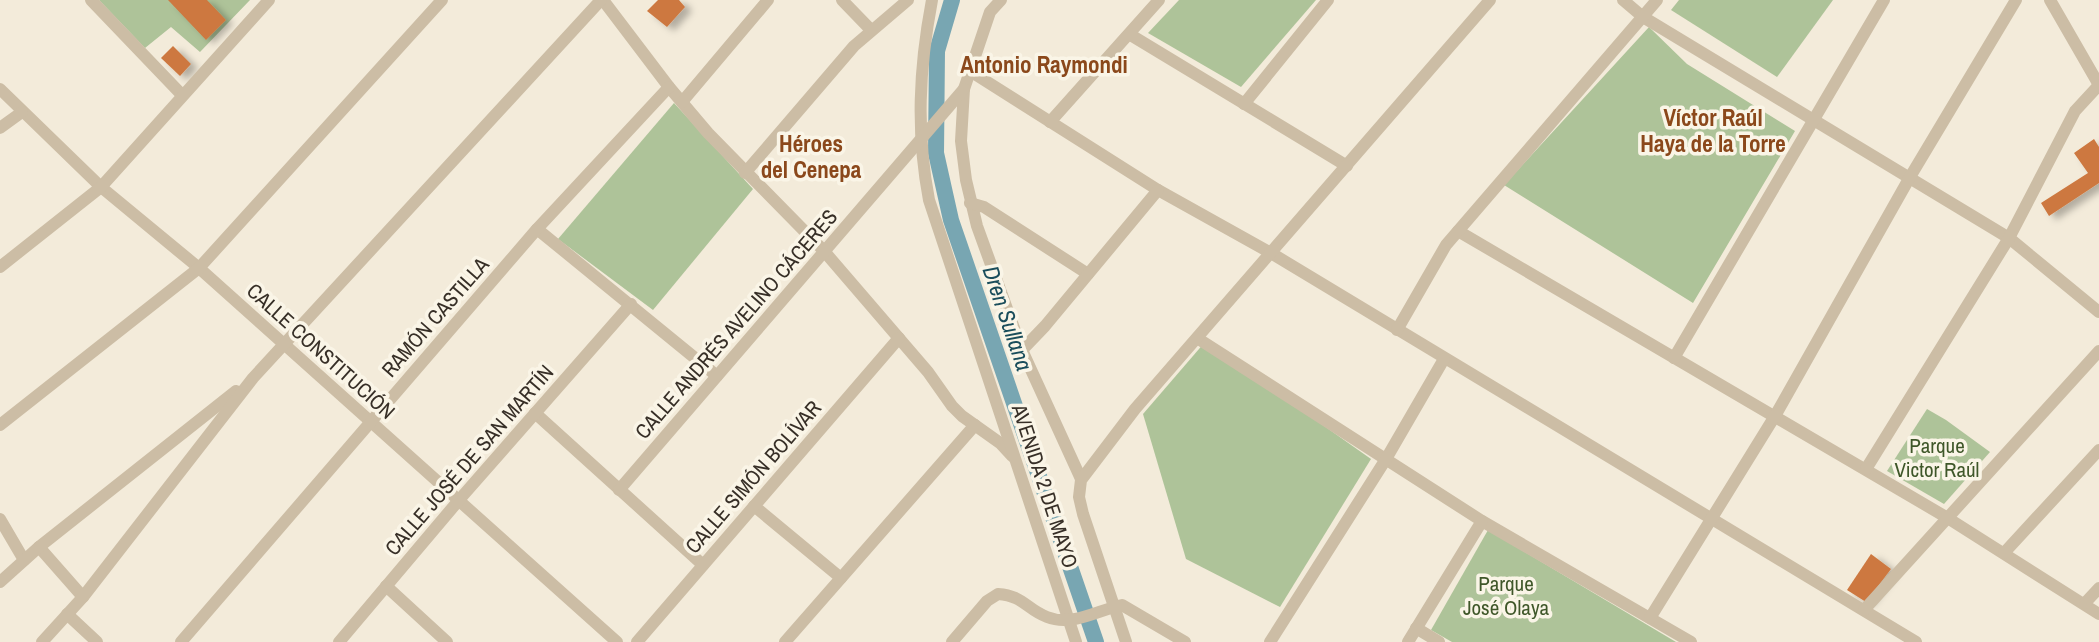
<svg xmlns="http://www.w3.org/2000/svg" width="2099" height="642" font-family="'Archivo Narrow',sans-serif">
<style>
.green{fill:#aec399}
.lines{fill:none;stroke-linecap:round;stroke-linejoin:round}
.canal{stroke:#78a6b2;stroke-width:16}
.building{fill:#cd783f;filter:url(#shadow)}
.minor{stroke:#ccbda5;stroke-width:12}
.labels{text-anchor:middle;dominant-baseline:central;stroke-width:7;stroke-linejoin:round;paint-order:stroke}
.street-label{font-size:21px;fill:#372f27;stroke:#faf5e7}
.park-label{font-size:21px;fill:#3f5729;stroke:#faf5e7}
.neighbourhood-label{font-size:23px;font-weight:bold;fill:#8b481b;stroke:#faf5e7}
.water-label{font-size:23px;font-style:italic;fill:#1a4d5b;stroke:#faf5e7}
</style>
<defs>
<filter id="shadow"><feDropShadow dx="7" dy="4" stdDeviation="3.5" flood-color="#0004"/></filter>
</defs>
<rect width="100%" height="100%" fill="#f3ebda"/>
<g class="green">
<path d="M99,0H250L200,52L171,27L145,48Z"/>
<path d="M1179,0H1316L1241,87L1148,33Z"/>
<path d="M1679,0H1833L1777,77L1671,10Z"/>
<path d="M1649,27L1687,64L1795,131L1693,303L1504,185Z"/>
<path d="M674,103L753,189L653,310L558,239Z"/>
<path d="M1205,342L1371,459L1280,607L1186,559L1143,414Z"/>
<path d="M1927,409L1946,420L1990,452L1944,504L1887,471Z"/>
<path d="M1488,530L1676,642H1452L1431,630Z"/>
</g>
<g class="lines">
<path class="canal" d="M952,0L937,51L936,153L951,220L1096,642"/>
</g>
<g class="building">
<path d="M168,0H207L226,20L206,40Z"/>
<path d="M658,0H679L685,7L667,27L647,11Z"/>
<path d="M173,46L191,64L180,76L161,58Z"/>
<path d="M2094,139L2099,147V183L2049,216L2041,203L2088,173L2074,153Z"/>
<path d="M1871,554L1891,569L1866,602L1847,590Z"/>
</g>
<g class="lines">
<g class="minor">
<path d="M91,0L182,95"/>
<path d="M603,0L669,87L708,133L824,251L928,372L952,406L962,416L1000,443L1012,456"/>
<path d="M842,0L871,30"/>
<path d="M932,0C919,68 916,132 929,200L1076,642"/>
<path d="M1001,0L990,12L964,89L961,141L966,180L977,226L1022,350L1081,479"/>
<path d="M1623,0L1643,17L2009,238L2099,312"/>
<path d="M2050,0L2099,85"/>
<path d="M1129,34L1347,166"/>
<path d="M970,71L1158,190L1271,253L1916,642"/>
<path d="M0,89L101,187L199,268L617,642"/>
<path d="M682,102L768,0"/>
<path d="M1244,104L1328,0"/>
<path d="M1050,122L1159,0"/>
<path d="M0,128L22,112"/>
<path d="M745,173L854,46L908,0"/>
<path d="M970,203L984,207L1088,274"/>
<path d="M537,229L717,376"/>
<path d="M1458,231L1946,517L2099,614"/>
<path d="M0,267L101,187L269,0"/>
<path d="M1397,330L1446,245L1657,0"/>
<path d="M1197,338L1482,521L1691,642"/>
<path d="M1022,350L1045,326L1158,190"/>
<path d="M1674,358L1884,0"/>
<path d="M535,413L703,565"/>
<path d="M0,425L199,268L442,0"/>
<path d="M1866,469L2009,238L2075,111L2099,85"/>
<path d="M619,490L964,89"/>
<path d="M754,506L841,578"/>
<path d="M0,519L24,560"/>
<path d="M39,547L83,597"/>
<path d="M2004,553L2099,450"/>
<path d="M0,582L39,547L236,391"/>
<path d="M386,586L447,642"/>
<path d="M2085,603L2099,588"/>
<path d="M1864,610L2099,351"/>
<path d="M67,614L97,642"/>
<path d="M1650,618L1775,416L1910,177L2016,0"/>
<path d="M1416,628L1439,642"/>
<path d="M42,642L83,597L253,378L601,0"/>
<path d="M181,642L537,229L669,87"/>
<path d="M339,642L459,500L631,304"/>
<path d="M637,642L899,338"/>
<path d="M785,642L975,425"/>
<path d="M952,642L987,601L998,594C1024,596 1026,609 1047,617C1072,627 1098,610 1122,605L1185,642"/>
<path d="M1126,642L1083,514L1079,497L1081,480L1135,409L1490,0"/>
<path d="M1270,642L1386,459L1444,359"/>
<path d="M1408,642L1482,521"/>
</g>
</g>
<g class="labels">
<g class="street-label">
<text transform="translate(435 317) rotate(-49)">RAMÓN CASTILLA</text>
<text transform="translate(736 324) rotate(-49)">CALLE ANDRÉS AVELINO CÁCERES</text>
<text transform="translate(321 351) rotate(42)">CALLE CONSTITUCIÓN</text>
<text transform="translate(469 460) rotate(-49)">CALLE JOSÉ DE SAN MARTÍN</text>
<text transform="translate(753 477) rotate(-49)">CALLE SIMÓN BOLÍVAR</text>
<text transform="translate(1045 486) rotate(72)">AVENIDA 2 DE MAYO</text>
</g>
<g class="park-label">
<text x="1937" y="445">Parque<tspan x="1937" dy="24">Victor Raúl</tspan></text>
<text x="1506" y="583">Parque<tspan x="1506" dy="24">José Olaya</tspan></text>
</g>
<g class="neighbourhood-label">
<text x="1044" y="64">Antonio Raymondi</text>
<text x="1713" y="117">Víctor Raúl<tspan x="1713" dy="26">Haya de la Torre</tspan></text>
<text x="811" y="143">Héroes<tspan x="811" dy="26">del Cenepa</tspan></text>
</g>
<g class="water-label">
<text transform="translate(1008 318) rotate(71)">Dren Sullana</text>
</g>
</g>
</svg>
